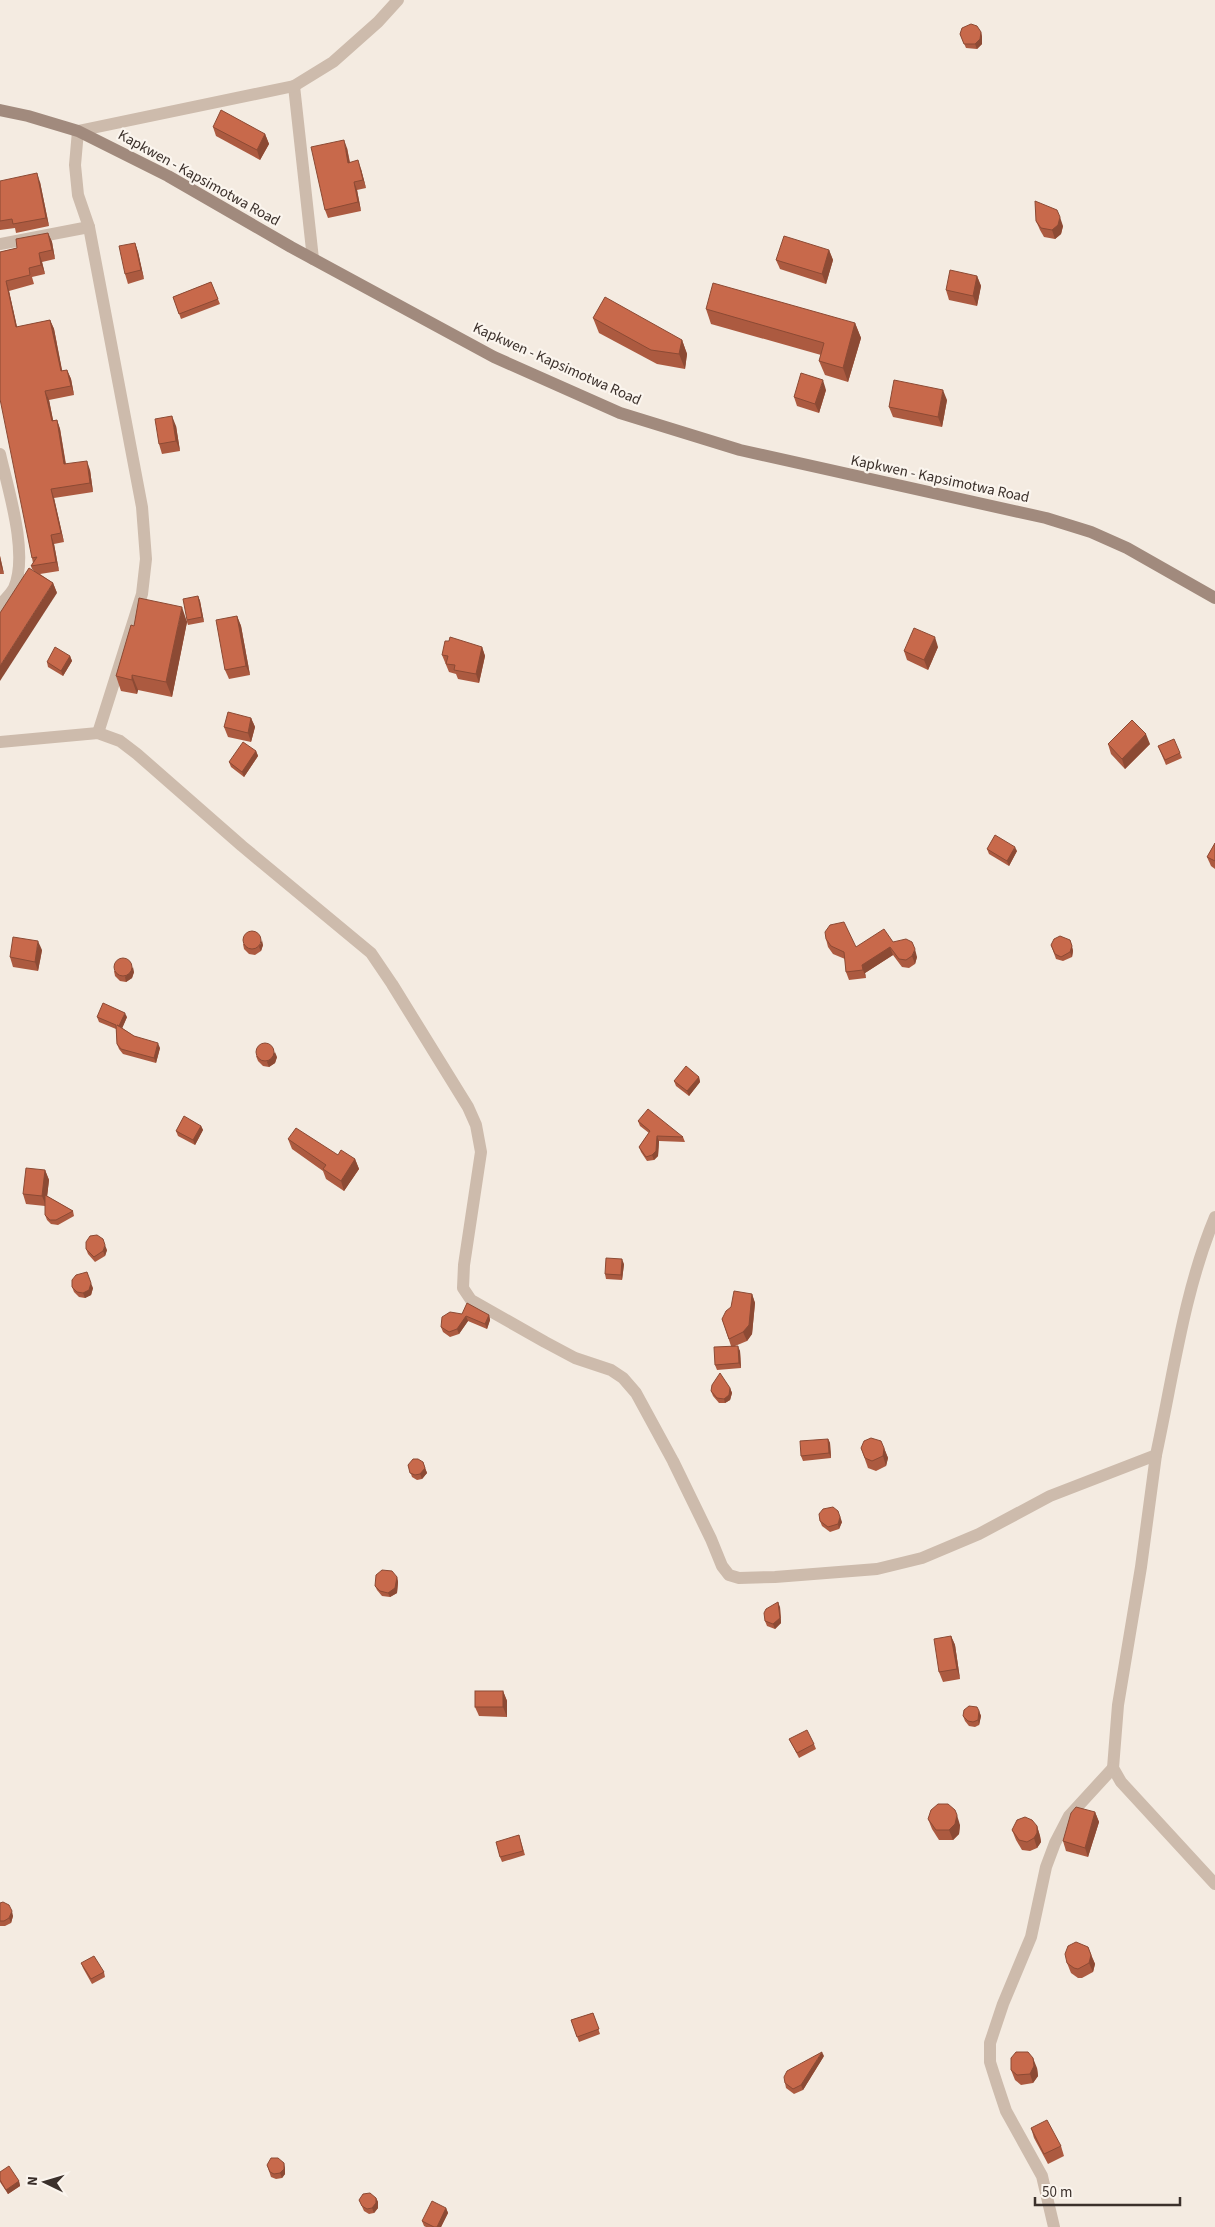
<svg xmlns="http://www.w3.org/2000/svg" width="1215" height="2227" font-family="'Source Sans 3',sans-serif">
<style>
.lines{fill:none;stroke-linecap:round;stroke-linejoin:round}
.street{stroke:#cdbbac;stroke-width:12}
.secondary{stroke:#a18a7d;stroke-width:12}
.wall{fill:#ac5a40}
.shaded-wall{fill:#8c4a34}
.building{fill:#c8694b;stroke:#8c4a34}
.labels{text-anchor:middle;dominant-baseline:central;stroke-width:4.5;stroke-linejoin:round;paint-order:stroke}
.street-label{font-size:15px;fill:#3b302b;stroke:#fbf5ee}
</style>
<rect width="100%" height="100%" fill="#f4ebe1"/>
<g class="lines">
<g class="street">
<path d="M294,86L313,259"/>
<path d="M0,244L89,227"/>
<path d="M0,454C8,489 29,554 14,588C11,594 4,600 0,606"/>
<path d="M98,733L142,594L146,559L142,507L89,227L78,195L75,165L78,131L294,86L333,62L378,22L398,0"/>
<path d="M0,742L98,733L120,741L137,754L242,846L371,953L392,984L468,1107L476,1125L481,1152L464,1265L463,1288L471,1300L545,1342L575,1358L611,1370L623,1378L636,1393L673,1461L711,1539L722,1566L729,1575L739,1578L775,1577L839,1572L877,1569L922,1558L979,1534L1050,1496L1156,1455C1173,1377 1184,1291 1215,1217"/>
<path d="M1156,1455L1141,1567L1118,1705L1113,1768L1121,1782L1215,1884"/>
<path d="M1054,2227L1042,2176L1006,2111L997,2084L990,2062V2043L1003,2004L1031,1937L1046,1867L1055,1843L1069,1816L1113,1768"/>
</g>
<path class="secondary" d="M0,110L28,116L78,131L168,176L291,247L494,357L620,413L740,450L1046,518L1091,532L1127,548L1215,598"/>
</g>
<g class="wall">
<path d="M981,32L982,37V44L977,49L966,48L960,34Z"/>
<path d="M213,127L265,134L269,144L260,160L216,136Z"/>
<path d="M347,148L350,162L361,169L366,188L357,190L361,211L328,218L325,210Z"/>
<path d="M0,181L40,182L49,226L16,233L15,228L0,230Z"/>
<path d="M1036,221L1063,226L1061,234L1055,239L1044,237L1040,230Z"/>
<path d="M48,233L52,242L55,259L42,262L45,274L32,277L34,284L9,291L17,327L50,320L54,329L62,371L67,370L71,379L74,395L49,400L53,420H57L60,429L66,464L90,470L93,492L54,498L64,542L54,544L59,571L40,574L53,583L57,593L32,569L31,566L33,563L32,558L0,252L17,248Z"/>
<path d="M135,243L138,252L144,279L128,284L125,274Z"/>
<path d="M829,250L833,260L826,284L780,269L776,260Z"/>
<path d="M977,276L981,286L977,306L949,300L946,290Z"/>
<path d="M211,282L220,304L181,319L173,297Z"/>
<path d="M706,309L855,323L861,338L848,382L825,375L819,361L821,355L711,324Z"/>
<path d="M593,318L682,340L687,354L685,369L657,364L599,333Z"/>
<path d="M826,390L819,413L797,406L794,397Z"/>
<path d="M947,400L942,427L893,417L889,407Z"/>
<path d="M176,426L180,451L162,454L159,444Z"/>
<path d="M0,556L4,574H0Z"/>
<path d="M198,596L200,601L204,622L188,625L187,622L172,697L138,690L137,694L121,691L116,676L187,620Z"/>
<path d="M237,616L241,626L250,675L229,679L225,670Z"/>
<path d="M482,647L485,656L479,683L458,679L456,674L449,672L442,655Z"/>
<path d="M938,647L928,670L907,660L904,651Z"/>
<path d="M70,656L72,661L63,676L48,667L47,662Z"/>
<path d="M251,718L255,727L251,742L228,737L224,727Z"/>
<path d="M1108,744H1150L1125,769L1111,754Z"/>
<path d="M1158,746L1180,753L1182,758L1166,765Z"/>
<path d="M256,751L258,756L244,777L231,767L229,762Z"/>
<path d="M1215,843V869L1211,866L1207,857Z"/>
<path d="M987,849L1017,851L1009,866L989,854Z"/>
<path d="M826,939L856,947L893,942L917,957L915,964L909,968L902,967L893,955L865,973L866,978L849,980L846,972L845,959L833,954L828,947Z"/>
<path d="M1070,940L1073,951L1072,957L1063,961L1056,959L1051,945Z"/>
<path d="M243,944L263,945L261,951L255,955L249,954L244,949Z"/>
<path d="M42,950L38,971L13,967L10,957Z"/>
<path d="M114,971L134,972L132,978L126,982L120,981L115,976Z"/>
<path d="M97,1017H127L122,1028L134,1036L160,1048L156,1063L123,1054L119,1049L117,1044L116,1029L99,1022Z"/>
<path d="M256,1056L277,1057L275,1063L269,1067L263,1066L258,1061Z"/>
<path d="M699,1077L700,1082L689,1096L676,1086L674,1081Z"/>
<path d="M638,1121L683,1137L685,1142L659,1141L658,1156L654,1160L647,1161L641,1152L639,1147L649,1133L640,1126Z"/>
<path d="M201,1126L203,1130L195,1145L178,1136L176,1131Z"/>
<path d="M288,1139L338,1155L355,1159L359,1169L344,1191L326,1179L323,1171L292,1149Z"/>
<path d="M45,1170L49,1180L47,1196L73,1211L74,1216L58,1225L51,1224L47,1220L45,1215V1206L26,1204L23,1194Z"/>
<path d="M86,1249L107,1250L105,1256L95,1262L88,1254Z"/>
<path d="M624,1264L622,1280L606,1279L605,1274Z"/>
<path d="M72,1287L93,1288L91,1295L85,1298L79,1297L74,1292Z"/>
<path d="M752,1294L755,1303L752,1334L747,1341L735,1346L740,1351L741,1368L717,1370L715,1365L731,1346L722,1319Z"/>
<path d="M462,1314L489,1315L490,1320L487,1329L468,1321L459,1334L450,1337L443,1332L441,1327Z"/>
<path d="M730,1388L732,1393L730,1400L725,1403H719L713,1396L711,1391Z"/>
<path d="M828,1439L830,1443L831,1458L803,1461L801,1456Z"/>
<path d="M861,1448H884L888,1458L886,1466L876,1471L868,1468Z"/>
<path d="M423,1462L427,1473L422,1479L417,1480L412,1477L408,1465Z"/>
<path d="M820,1521L842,1522L839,1529L830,1532L822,1526Z"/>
<path d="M397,1577L398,1582L397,1593L390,1597L382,1596L377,1590L375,1586Z"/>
<path d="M780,1607L781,1623L775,1629L767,1626L765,1621Z"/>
<path d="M951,1636L955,1645L960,1679L943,1682L939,1672Z"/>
<path d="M503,1691L507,1701V1717L479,1716L475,1707Z"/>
<path d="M979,1711L981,1716L979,1725L975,1727L969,1726L965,1721L963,1716Z"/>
<path d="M789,1739L814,1744L816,1749L799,1758Z"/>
<path d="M1095,1812L1099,1822L1088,1857L1066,1851L1063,1841Z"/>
<path d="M928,1819L960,1825L959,1834L953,1840H939L932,1829Z"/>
<path d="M1037,1826L1040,1836L1041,1842L1037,1848L1030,1851L1022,1850L1016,1840L1012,1830Z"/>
<path d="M519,1835L525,1855L502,1862L500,1857Z"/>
<path d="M0,1903L13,1916L11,1923L5,1926H0Z"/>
<path d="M1088,1947L1095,1964L1093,1972L1082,1978H1078L1071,1973L1067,1963Z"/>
<path d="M81,1963L104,1972L105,1977L92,1984L83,1968Z"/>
<path d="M593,2013L600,2034L579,2042L571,2020Z"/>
<path d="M824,2056L803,2090L794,2094L786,2088L785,2083Z"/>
<path d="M1037,2068L1038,2076L1033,2083L1021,2085L1015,2080L1011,2070Z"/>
<path d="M1031,2128L1061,2146L1064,2156L1048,2164L1034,2138Z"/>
<path d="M267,2165L285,2168V2174L282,2178L276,2179L271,2177Z"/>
<path d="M0,2172L19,2181L20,2186L8,2194L0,2182Z"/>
<path d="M376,2198L378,2202V2208L374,2213L369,2214L364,2211L359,2200Z"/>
<path d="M446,2208L448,2213L441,2227H426L424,2226L422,2221Z"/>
</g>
<g class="shaded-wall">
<path d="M981,32L982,37V44L977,49L975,44Z"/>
<path d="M265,134L269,144L260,160L257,150Z"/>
<path d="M344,140L347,148L351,171L348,163Z"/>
<path d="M358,160L361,169L366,188L363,180Z"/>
<path d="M37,173L40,182L49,226L46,218Z"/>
<path d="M354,182L357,190L361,211L358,202Z"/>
<path d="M1060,217L1063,226L1061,234L1055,239L1052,230Z"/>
<path d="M48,233L52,242L55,259L52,250Z"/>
<path d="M135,243L138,252L144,279L141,270Z"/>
<path d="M829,250L833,260L826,284L822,274Z"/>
<path d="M39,253L42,262L45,274L41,265Z"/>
<path d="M977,276L981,286L977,306L973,296Z"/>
<path d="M6,281L9,291L19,336L16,327Z"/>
<path d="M50,320L54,329L64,380L61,371Z"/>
<path d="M855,323L861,338L848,382L843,368Z"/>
<path d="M682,340L687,354L685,369L679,354Z"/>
<path d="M67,370L71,379L74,395L71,386Z"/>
<path d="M823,380L826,390L819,413L815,404Z"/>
<path d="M943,390L947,400L942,427L938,417Z"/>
<path d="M45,391L49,400L55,430L52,421Z"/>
<path d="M172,416L176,426L180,451L176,441Z"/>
<path d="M57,420L60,429L67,473L64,464Z"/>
<path d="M87,461L90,470L93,492L90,483Z"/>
<path d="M51,489L54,498L64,542L61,533Z"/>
<path d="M51,535L54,544L59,571L56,562Z"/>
<path d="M0,556L4,574L0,564Z"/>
<path d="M53,583L57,593L0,681V666Z"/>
<path d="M198,596L200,601L204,622L202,617Z"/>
<path d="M182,607L187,622L172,697L166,682Z"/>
<path d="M237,616L241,626L250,675L246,666Z"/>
<path d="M935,637L938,647L928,670L924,660Z"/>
<path d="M482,647L485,656L479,683L476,674Z"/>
<path d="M70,656L72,661L63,676L61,671Z"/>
<path d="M132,675L138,690L137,694L132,680Z"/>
<path d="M251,718L255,727L251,742L248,733Z"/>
<path d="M1146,734L1150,744L1125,769L1122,759Z"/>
<path d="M256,751L258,756L244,777L242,772Z"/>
<path d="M1015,847L1017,851L1009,866L1007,861Z"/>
<path d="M262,940L263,945L261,951L259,947Z"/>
<path d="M38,941L42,950L38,971L35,962Z"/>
<path d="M1072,946L1073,951L1072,957L1070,952Z"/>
<path d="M890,947L893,955L865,973L866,978L863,970L862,965Z"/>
<path d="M915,949L917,957L915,964L912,956Z"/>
<path d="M133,967L134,972L132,978L126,982L125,977Z"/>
<path d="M125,1013L127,1017L121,1031L119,1026Z"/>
<path d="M158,1043L160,1048L156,1063L154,1058Z"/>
<path d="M275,1052L277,1057L275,1063L269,1067L267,1062Z"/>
<path d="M699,1077L700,1082L689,1096L687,1091Z"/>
<path d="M201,1126L203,1130L195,1145L193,1140Z"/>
<path d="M657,1136L659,1141L658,1156L654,1160L652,1155Z"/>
<path d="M355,1159L359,1169L344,1191L341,1181Z"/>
<path d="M45,1170L49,1180L46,1206L42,1196Z"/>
<path d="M105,1245L107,1250L105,1256L103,1251Z"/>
<path d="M622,1259L624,1264L622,1280L621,1275Z"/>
<path d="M91,1283L93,1288L91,1295L85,1298L83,1293Z"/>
<path d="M752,1294L755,1303L752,1334L747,1341L743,1332Z"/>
<path d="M489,1315L490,1320L487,1329L485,1324Z"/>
<path d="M466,1316L468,1321L459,1334L457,1329Z"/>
<path d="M738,1346L740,1351L741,1368L739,1363Z"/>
<path d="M730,1388L732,1393L730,1400L725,1403L724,1399Z"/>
<path d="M828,1439L830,1443L831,1458L829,1453Z"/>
<path d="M884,1448L888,1458L886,1466L883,1456Z"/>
<path d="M425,1468L427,1473L422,1479L420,1474Z"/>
<path d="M840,1516L842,1522L839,1529L838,1524Z"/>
<path d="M397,1577L398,1582L397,1593L390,1597L388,1593Z"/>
<path d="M778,1602L780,1607L781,1623L775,1629L773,1624Z"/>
<path d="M951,1636L955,1645L960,1679L957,1669Z"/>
<path d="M503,1691L507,1701V1717L503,1707Z"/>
<path d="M979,1711L981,1716L979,1725L978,1720Z"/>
<path d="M1095,1812L1099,1822L1088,1857L1085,1848Z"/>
<path d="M957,1815L960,1825L959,1834L953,1840L949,1830Z"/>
<path d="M1037,1826L1040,1836L1041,1842L1037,1848L1034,1838Z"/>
<path d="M12,1911L13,1916L11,1923L9,1918Z"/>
<path d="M1091,1955L1095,1964L1093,1972L1089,1963Z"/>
<path d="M822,2052L824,2056L803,2090L801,2085Z"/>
<path d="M1033,2058L1037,2068L1038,2076L1033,2083L1030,2074Z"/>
<path d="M284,2163L285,2168V2174L282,2178L280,2173Z"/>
<path d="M19,2181L20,2186L8,2194L6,2190Z"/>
<path d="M376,2198L378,2202V2208L374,2213L372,2208Z"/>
<path d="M446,2208L448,2213L441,2227H437Z"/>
</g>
<g class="building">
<path d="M971,24L977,26L981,32L980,39L975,44H964L960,34L962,28Z"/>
<path d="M221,110L265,134L257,150L213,127Z"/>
<path d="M344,140L348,163L358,160L363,180L354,182L358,202L325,210L311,147Z"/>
<path d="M37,173L46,218L13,224L12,219L0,221V181Z"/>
<path d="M1035,201L1057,210L1060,217L1058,225L1052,230L1041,228L1036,221Z"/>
<path d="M48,233L52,250L39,253L41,265L29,268L30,275L6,281L16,327L50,320L61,371L67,370L71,386L45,391L52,421L57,420L64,464L87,461L90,483L51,489L61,533L51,535L56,562L31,566L37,557L32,558L0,399V252L17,248L16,239Z"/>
<path d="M784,236L829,250L822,274L776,260Z"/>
<path d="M135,243L141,270L125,274L119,246Z"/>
<path d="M950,270L977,276L973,296L946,290Z"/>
<path d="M211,282L218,299L179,314L173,297Z"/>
<path d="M713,283L855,323L843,368L819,361L824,343L706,309Z"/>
<path d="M605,297L682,340L679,354L651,350L593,318Z"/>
<path d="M801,373L823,380L815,404L794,397Z"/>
<path d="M894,380L943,390L938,417L889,407Z"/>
<path d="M172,416L176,441L159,444L155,419Z"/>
<path d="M29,568L53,583L0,666V613Z"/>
<path d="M198,596L202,617L187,620L183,599Z"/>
<path d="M139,598L182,607L166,682L132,675V680L116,676L131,625L134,626Z"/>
<path d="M237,616L246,666L225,670L216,620Z"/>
<path d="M914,628L935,637L924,660L904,651Z"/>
<path d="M450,637L482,647L476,674L454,670L455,665L446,664L448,656L442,655L445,641H449Z"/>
<path d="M55,647L70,656L61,671L47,662Z"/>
<path d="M228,712L251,718L248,733L224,727Z"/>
<path d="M1132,720L1146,734L1122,759L1108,744Z"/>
<path d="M1174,739L1180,753L1165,760L1158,746Z"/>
<path d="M243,742L256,751L242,772L229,762Z"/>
<path d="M995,835L1015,847L1007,861L987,849Z"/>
<path d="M1215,843V861L1207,857Z"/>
<path d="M844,922L856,947L884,929L893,942L906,939L912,942L915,949L912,956L906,960L899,959L890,947L862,965L863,970L846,972L844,952L831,946L826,939L825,932L830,925Z"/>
<circle cx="252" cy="940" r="9"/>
<path d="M1060,936L1070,940L1072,946L1070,952L1061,957L1055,954L1051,945L1054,939Z"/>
<path d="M13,937L38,941L35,962L10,957Z"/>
<circle cx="123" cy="967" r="9"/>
<path d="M103,1003L125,1013L119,1026L117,1025L134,1036L158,1043L154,1058L121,1049L117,1044L116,1025L97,1017Z"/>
<circle cx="265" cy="1052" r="9"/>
<path d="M686,1066L699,1077L687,1091L674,1081Z"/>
<path d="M648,1109L683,1137L657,1136L656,1151L652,1155L646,1157L639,1147L650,1131L638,1121Z"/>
<path d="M184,1116L201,1126L193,1140L176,1131Z"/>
<path d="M296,1128L338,1155L341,1150L355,1159L341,1181L323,1169L326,1165L288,1139Z"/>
<path d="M26,1168L45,1170L42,1196L23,1194Z"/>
<path d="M45,1195L73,1211L56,1220H50L45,1215Z"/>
<path d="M97,1235L103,1239L105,1245L103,1251L94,1257L86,1249V1242L90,1236Z"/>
<path d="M606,1258L622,1259L621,1275L605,1274Z"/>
<path d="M87,1272L91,1283L89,1290L83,1293L77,1292L72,1287V1280L76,1275Z"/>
<path d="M734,1291L752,1294L749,1325L743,1332L729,1339L722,1319L726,1311L731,1307Z"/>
<path d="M467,1303L489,1315L485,1324L466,1316L457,1329L449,1332L441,1327L442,1317L450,1312L462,1314Z"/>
<path d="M738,1346L739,1363L715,1365L714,1347Z"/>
<path d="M720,1373L730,1388L729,1395L724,1399L717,1398L711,1391L712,1385Z"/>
<path d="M871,1438L881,1441L884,1448L883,1456L872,1461L865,1458L861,1448L864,1441Z"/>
<path d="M828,1439L829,1453L801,1456L800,1441Z"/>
<path d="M413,1459H418L423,1462L425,1468L420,1474L415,1475L410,1473L408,1465Z"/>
<path d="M833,1507L838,1511L840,1517L838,1524L828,1527L820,1521L819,1514L823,1509Z"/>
<path d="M382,1570L392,1571L397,1577L395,1588L388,1593L380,1591L375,1586L376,1575Z"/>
<path d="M778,1602L780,1618L773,1624L765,1621L764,1613L766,1609Z"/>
<path d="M951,1636L957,1669L939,1672L934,1639Z"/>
<rect x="475" y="1691" width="28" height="16"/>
<path d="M969,1706L977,1707L979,1711L978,1720L973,1722L968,1721L963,1716L964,1710Z"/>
<path d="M807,1730L814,1744L797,1753L789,1739Z"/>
<path d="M938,1804H948L955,1810L957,1815L955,1824L949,1830H936L928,1819L931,1810Z"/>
<path d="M1076,1807L1095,1812L1085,1848L1063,1841L1071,1813Z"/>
<path d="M1025,1817L1032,1820L1037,1826V1833L1034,1838L1027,1842L1019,1840L1012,1830L1017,1820Z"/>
<path d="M519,1835L523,1851L500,1857L496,1842Z"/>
<path d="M3,1902L9,1905L12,1911L9,1918L4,1921H0V1903Z"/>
<path d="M1076,1942L1088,1947L1091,1955L1089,1963L1078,1969L1074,1968L1067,1963L1065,1954L1068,1946Z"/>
<path d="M94,1956L104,1972L91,1979L81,1963Z"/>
<path d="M593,2013L599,2029L577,2037L571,2020Z"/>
<path d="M822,2052L801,2085L793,2089L785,2083L784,2077L787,2071Z"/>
<path d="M1016,2052H1028L1033,2058L1034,2066L1030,2074L1017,2075L1011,2070V2058Z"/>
<path d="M1047,2120L1061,2146L1044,2154L1031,2128Z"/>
<path d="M271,2158H278L284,2163V2169L280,2173L274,2174L270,2172L267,2165Z"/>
<path d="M9,2166L19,2181L6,2190L0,2180V2172Z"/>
<path d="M370,2193L376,2198V2203L372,2208L367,2209L362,2206L359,2200L363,2194Z"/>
<path d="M432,2201L446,2208L437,2227H434L422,2221Z"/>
</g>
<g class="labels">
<g class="street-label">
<text transform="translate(199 178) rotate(29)">Kapkwen - Kapsimotwa Road</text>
<text transform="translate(557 364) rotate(24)">Kapkwen - Kapsimotwa Road</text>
<text transform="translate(940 479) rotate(12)">Kapkwen - Kapsimotwa Road</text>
</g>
</g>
<g transform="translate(45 2182) rotate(275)" stroke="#fbf5ee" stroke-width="4" paint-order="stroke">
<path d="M0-4L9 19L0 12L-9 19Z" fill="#3b302b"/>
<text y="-8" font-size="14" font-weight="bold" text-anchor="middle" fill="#3b302b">N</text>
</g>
<path d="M1035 2197v8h145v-8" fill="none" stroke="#3b302b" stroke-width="2.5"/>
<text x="1042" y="2197" font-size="15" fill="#3b302b" stroke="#fbf5ee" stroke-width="4" paint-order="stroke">50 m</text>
</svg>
